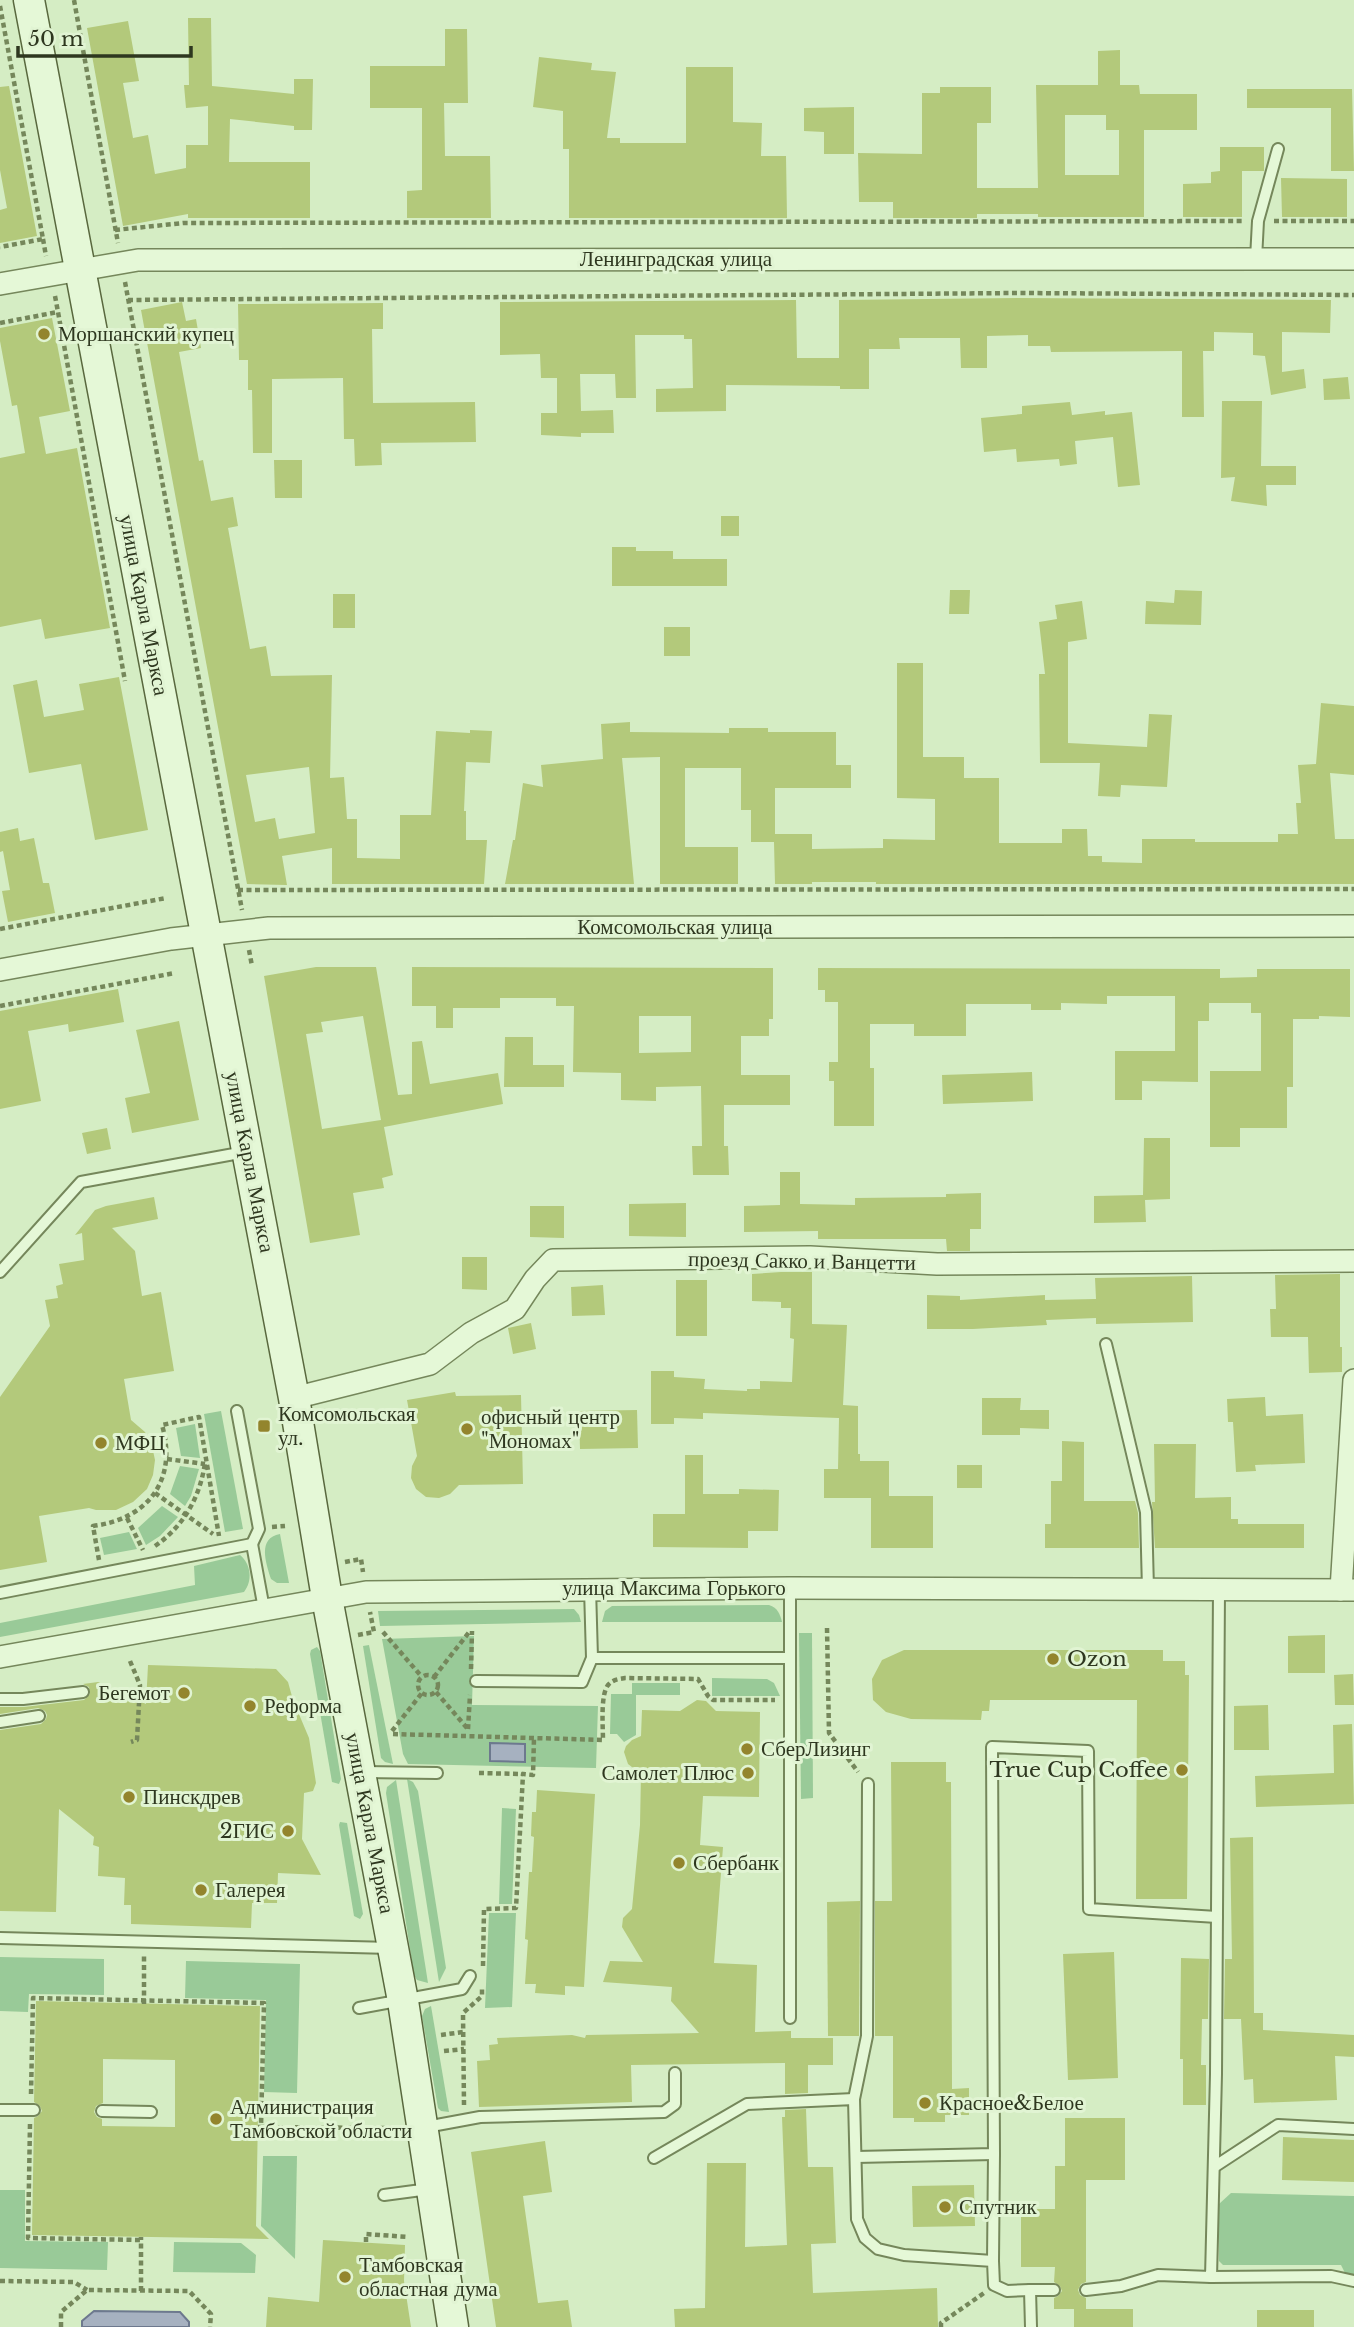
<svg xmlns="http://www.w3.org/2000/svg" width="1354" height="2327" font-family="'Libre Baskerville',serif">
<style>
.green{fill:#99ca98}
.water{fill:#a6b1c0;stroke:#6d798e;stroke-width:2}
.building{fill:#b3c97b;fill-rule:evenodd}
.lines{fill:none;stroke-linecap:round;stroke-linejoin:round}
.lane-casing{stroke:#75875b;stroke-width:14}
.street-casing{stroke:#75875b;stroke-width:24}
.secondary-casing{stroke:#59683e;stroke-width:33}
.path{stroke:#75875b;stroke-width:4.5;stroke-dasharray:5 3.5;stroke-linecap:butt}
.lane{stroke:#e5f8d7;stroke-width:10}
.street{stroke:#e5f8d7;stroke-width:21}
.secondary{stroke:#e5f8d7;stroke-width:30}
.poi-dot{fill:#93852d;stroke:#e1f4d3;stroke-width:2.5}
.labels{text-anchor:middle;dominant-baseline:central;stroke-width:6;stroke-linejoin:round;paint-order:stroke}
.street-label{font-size:21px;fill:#2e371f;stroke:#e1f4d3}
.poi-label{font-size:21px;fill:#2e371f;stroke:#e1f4d3;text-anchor:start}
</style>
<rect width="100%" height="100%" fill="#d5edc4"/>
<g class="green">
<path d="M221,1411L243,1529L225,1532L204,1414Z"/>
<path d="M195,1424L200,1458L181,1456L176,1428Z"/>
<path d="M180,1466L199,1469L191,1496L185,1506L170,1494Z"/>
<path d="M162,1506L178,1517L160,1536L146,1545L138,1528Z"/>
<path d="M129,1532L137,1549L104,1555L100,1538Z"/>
<path d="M280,1534L289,1583H277L271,1579C266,1563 257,1538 280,1534Z"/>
<path d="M240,1555C251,1564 253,1581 244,1592L0,1637V1623L195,1585L194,1566Z"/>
<path d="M769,1605C778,1608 780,1614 782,1622H602L605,1611L612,1606Z"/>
<path d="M574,1609L579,1615L581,1622L380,1626L378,1611Z"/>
<path d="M799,1633H812L813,1798L801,1799Z"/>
<path d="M474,1636L472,1705L598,1706L596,1768L408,1764L403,1754L382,1639Z"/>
<path d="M369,1645L393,1764L385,1762L381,1758L363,1646Z"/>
<path d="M317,1647L320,1651L341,1779L339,1784L332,1782L310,1654L311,1650Z"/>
<path d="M712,1678L767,1679L774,1683L780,1696H712Z"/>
<path d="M632,1683H680V1695H636V1735L624,1742L617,1734H610L611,1694H632Z"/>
<path d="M407,1779L413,1782L418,1791L446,1968L439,1982Z"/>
<path d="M396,1780L428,1983L417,1980L414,1975L386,1793L387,1787Z"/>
<path d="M502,1808L516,1809L512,1904H499Z"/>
<path d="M340,1822L347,1823L363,1914L360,1919L354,1916L339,1825Z"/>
<path d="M489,1913H516L512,2007L485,2008Z"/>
<path d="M0,1957L104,1959V1995L29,1994L28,2012L0,2011Z"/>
<path d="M186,1961L300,1964L297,2093L264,2092L266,2000L185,1998Z"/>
<path d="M431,2006L449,2112L441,2111L438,2108L422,2016L425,2009Z"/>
<path d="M263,2156H297L295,2259L261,2226Z"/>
<path d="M0,2190H25V2241L108,2242L107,2270L0,2268Z"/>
<path d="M1231,2193L1354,2196V2275L1345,2273L1341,2265H1223L1219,2261V2204Z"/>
<path d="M174,2242L241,2243L256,2255L255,2273L173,2272Z"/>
</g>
<g class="water">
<path d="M490,1743L525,1744V1762L490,1761Z"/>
<path d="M94,2311L180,2312L189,2322V2327H82V2321Z"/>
</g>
<g class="building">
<path d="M188,18H211L212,86L294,94V79H313L312,130H294V126L230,119L229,162H310V218H188V214L123,226L87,28L128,21L139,81L123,83L133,138L148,135L155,174L186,168V145H208V106L186,108L184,85H189Z"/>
<path d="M445,29H467L468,103H444L445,156H490L491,218H407V191L422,190V108H370V66H445Z"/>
<path d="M1120,50V85H1139L1140,94H1197V130H1144V217H1038V214H977V218H893V202H859L858,153L922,154V93H940V87H991V123H977V188H1038L1036,85H1098V51ZM1065,115H1106V130H1119V175H1065Z"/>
<path d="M539,57L592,63L591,70L616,72L607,138H620V143H686V67H733V122L762,123L761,156H786L787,218H569V149H563V111L533,107Z"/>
<path d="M9,86L37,236L0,243V210L7,208L0,170V87Z"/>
<path d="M1247,89H1352L1354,171H1331V108H1247Z"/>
<path d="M854,107V154H824V132L804,131V108Z"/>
<path d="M1220,147H1264V171H1242V217H1183V184L1211,183V172L1220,171Z"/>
<path d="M1281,178L1347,179V217H1282Z"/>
<path d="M1017,298L1331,300L1330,333L1282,332V372L1304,369L1306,388L1271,395L1265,356L1253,355V333L1214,332V351H1203L1204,417H1182V351L1051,352L1050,346H1028V335L987,336V368H961L960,338H899L900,349H869V389H840V386L726,385V411L656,412V389L693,388L692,339H684V335H635L636,398H616L615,374H580L581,411L613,410L614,433H581V437L541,435V413H557V378H541L540,354L500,355V302L796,300L797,358H839V300Z"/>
<path d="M182,302L186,321L196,319L201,348L179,352L199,461L203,460L211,501L233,497L238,526L228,528L250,649L266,646L271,676L332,675L330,778L344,777L347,819H357V858L400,859V815H431L436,731L470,733V730L492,731L490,763L466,762L464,811H466V840H487L484,884H332V848L282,856L287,885L247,884L141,310ZM309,767L315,833L279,839L275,818L255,822L246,775Z"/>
<path d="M383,303V329H372L373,403L475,402L476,442L381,443L382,465L355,466L354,439H344L343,378L272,379V453H253L252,390H248V360H239L238,304Z"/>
<path d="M52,318L70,411L39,417L46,454L77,448L110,628L45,639L41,619L0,627V458L25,453L17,405L12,406L0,341V328Z"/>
<path d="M1348,377L1350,399L1324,400L1323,379Z"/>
<path d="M1222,401H1262L1261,466H1296V485H1266L1267,506L1231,501L1235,477L1221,478Z"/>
<path d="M1070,402L1072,415L1105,411V415L1132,412L1140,485L1118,487L1113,437L1075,441L1077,464L1060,466L1059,459L1017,462L1016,449L984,452L981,418L1022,414V406Z"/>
<path d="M274,460H302V498H275Z"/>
<rect x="721" y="516" width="18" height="20"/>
<path d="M612,547H636V551H673V559H727V586H612Z"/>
<path d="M950,590H970L969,614H949Z"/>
<path d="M1175,590L1202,591L1201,625L1145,624L1146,601L1174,603Z"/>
<rect x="333" y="594" width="22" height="34"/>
<path d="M1082,601L1087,639L1068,642V743L1147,747L1149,714L1172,715L1167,787L1121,785L1120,797L1098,796L1100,763H1040L1039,674H1045L1039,622L1057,619L1055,605Z"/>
<rect x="664" y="627" width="26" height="29"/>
<path d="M897,663H923V757H964V778H999V843H1062V829H1087L1088,856H1102V862L1142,863V839H1195V842H1278V834H1298L1296,803H1301L1298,765L1316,764L1321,703L1354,706V775L1330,773L1335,839H1354V884H876V882H812V884H775L774,842H751V810H741V768H685V847H738V884H660V757L622,758L634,884H505L513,840H515L523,783L543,787L541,765L603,759L601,724L630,722V732L729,733V728H768V732H836V765H851V788H775V834H812V849L883,848V839L935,840V799L897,798Z"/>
<path d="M119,677L148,830L95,840L81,764L29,773L13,685L37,680L44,717L84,710L79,684Z"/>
<path d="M18,828L20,841L34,838L43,883H49L55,913L8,922L2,891L10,890L3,851L0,852V832Z"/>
<path d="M316,967H376L398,1095L412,1094V1042L422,1041L430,1084L498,1073L503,1104L384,1127L393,1175L382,1178L384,1188L353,1193L360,1235L310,1243L264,976ZM363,1016L381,1120L322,1129L306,1034L323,1032L321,1022Z"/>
<path d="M412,967L773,968V1019H769V1036H741V1075H790V1105H724V1146H728L729,1175H693L692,1146H702L701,1086L656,1087V1101L621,1100V1073L573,1072L574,1006H556V998H500V1008H453V1028H436V1006H412ZM639,1016H691V1052L639,1053Z"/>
<path d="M818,968L1220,969V978L1257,977V969H1350V1017L1319,1016V1019H1293V1087H1287V1128H1240V1147H1210V1071H1261V1013H1251V1003H1209V1021H1198V1082L1142,1081V1100H1115V1051H1175V996H1107V1004L1061,1003V1010H1031V1004H966V1036H914V1024H870V1068H874V1126H834V1081H829V1062H838V1002H825V990H818Z"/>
<path d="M118,989L124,1022L69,1032L68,1024L28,1031L41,1101L0,1109V1011Z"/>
<path d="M179,1021L199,1120L132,1133L125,1098L150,1093L136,1030Z"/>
<path d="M505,1037H533V1065H564V1087H504Z"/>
<path d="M1032,1072L1033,1101L943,1104L942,1075Z"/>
<path d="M107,1128L111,1149L87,1154L82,1133Z"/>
<path d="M1144,1138H1170V1199L1145,1200L1146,1222L1094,1223V1196L1143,1195Z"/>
<path d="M780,1172H800V1204L855,1205V1198L946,1197V1194L981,1193V1229H970V1251H947L946,1239H818V1231L744,1232V1206L780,1205Z"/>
<path d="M154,1197L158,1219L112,1228L135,1251L142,1296L161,1292L174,1371L124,1379L131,1420L145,1432L152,1446L155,1460L153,1475L147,1489L133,1502L116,1510H96L89,1508L39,1516L47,1562L0,1570V1397L50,1326L45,1300L58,1298L56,1286L63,1284L59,1264L84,1260L82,1233L75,1235L95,1210L106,1206Z"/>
<path d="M686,1203V1237L629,1236V1204Z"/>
<path d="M530,1206H564V1238L530,1237Z"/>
<path d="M462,1257H487V1290L462,1289Z"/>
<path d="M781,1272H812V1324L847,1325L843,1405L858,1406V1454H860V1461H889V1496H933V1548H871V1498H824V1469H838L839,1418L703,1413V1419L674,1418V1424H651V1371H674V1377L705,1379L704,1389L747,1391V1389H760V1381L792,1382L794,1339L790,1338L791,1308H781V1302L752,1301V1274Z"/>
<path d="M1340,1274V1347H1342V1372L1309,1373L1308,1337H1271L1270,1309H1276L1275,1275Z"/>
<path d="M1192,1276L1193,1322L1096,1324V1318L1046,1320L1047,1325L973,1329H927V1295L960,1296V1300L1045,1295V1300L1096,1299L1095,1278Z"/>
<rect x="676" y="1280" width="31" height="56"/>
<path d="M603,1285L605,1315L572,1316L571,1287Z"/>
<path d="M531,1323L536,1349L513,1354L508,1328Z"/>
<path d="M455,1392L456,1396L521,1395L523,1484L459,1485L450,1494L439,1498L426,1497L416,1489L411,1478L412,1466L417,1456L407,1400Z"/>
<path d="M1265,1397L1266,1416L1303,1414L1305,1463L1255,1465L1256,1471L1236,1472L1233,1422H1228L1227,1399Z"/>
<path d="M982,1398H1021L1020,1410H1049V1429L1020,1428V1435H982Z"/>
<path d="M637,1410L638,1448L580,1449L579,1411Z"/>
<path d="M1062,1441L1084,1442V1501H1135L1138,1513L1139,1548H1045V1524H1051V1481H1062Z"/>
<path d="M1154,1444H1196L1195,1498L1231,1497V1519H1238V1524H1304V1548H1155L1152,1502H1155Z"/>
<path d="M685,1455H703V1494H739V1489L779,1490L778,1531H748V1548L653,1547V1514H685Z"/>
<rect x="957" y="1465" width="25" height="23"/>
<path d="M1325,1635V1673H1288V1636Z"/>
<path d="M904,1650H1163V1661H1185V1675H1189L1187,1899H1136L1137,1700H990L989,1711H982L981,1720L911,1719L886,1712L873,1700L872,1679L882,1660Z"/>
<path d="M148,1665L276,1669L288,1682L293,1700L309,1738L316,1783L313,1791L304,1793L302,1839L321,1875L278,1873L277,1903H252L251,1928L131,1924V1905H124L125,1878L98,1876L99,1847L93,1845L94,1837L59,1809L56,1912L0,1911V1730L41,1724L46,1719L47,1715L45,1711L38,1708L0,1714V1707H24L84,1700L90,1694L89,1687L83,1684L68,1686L98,1682L146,1704Z"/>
<path d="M1353,1674L1354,1705H1335L1334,1675Z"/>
<path d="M697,1700L706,1701L716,1711L760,1712L759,1797L703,1796L700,1845L723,1847L714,1963L757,1965L755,2032L791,2031V2038H833V2065H808V2093L785,2094V2063L631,2065L632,2102L479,2107L477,2061L490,2060L489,2045L498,2044L497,2038L572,2035L585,2038L586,2035L699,2033L671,2001L672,1987L603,1982L610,1961L643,1962L622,1927L623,1918L632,1909L640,1825L641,1774L628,1764L624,1752L626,1746L632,1740L641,1736L642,1710L680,1711Z"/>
<path d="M1268,1705L1269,1750H1234V1706Z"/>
<path d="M1352,1724L1354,1804L1256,1807L1255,1776L1334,1773L1333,1725Z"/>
<path d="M891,1762H946V1782H951L952,2089L969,2088V2115H945V2122H914V2118H893V2036H875V1901H892Z"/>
<path d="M537,1790L595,1794L584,1987L565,1986V1995L535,1993L536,1984H525L528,1940L525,1939L529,1872H532L534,1837L531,1836L532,1812H536Z"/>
<path d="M1253,1837L1254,2013H1263V2030L1354,2035V2057L1335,2056L1337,2100L1254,2103L1253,2079L1244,2080L1241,2019H1224L1225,1959H1232L1230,1838Z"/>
<path d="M860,1901L859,2036H828L827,1902Z"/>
<path d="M1114,1952L1118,2078L1068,2080L1063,1954Z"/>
<path d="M1181,1958L1209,1959L1208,2019H1202L1201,2065H1206V2105H1183V2059H1180Z"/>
<path d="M36,2001L260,2006L256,2226L269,2239L32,2235L34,2118L38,2116L42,2111L40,2106L34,2102ZM103,2059L175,2060V2127L102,2126V2119L97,2117L94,2112L96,2106L103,2103Z"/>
<path d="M806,2109L808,2167H833L836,2243L811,2244L813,2293L937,2288L938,2327H675L674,2309L705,2308L707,2163H746L745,2247L787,2245L782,2117H785V2110Z"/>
<path d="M1065,2118H1125V2180H1086V2282L1081,2284L1078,2290L1080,2295L1086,2298V2309H1054V2298L1058,2296L1062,2291L1060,2286L1054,2282L1055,2267H1021V2209H1055V2166H1065Z"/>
<path d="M1283,2137L1354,2140V2182L1282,2180Z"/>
<path d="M545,2141L552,2192L523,2196L538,2303L568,2300L572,2327H496L471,2152Z"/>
<path d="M974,2185L975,2226L913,2227L912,2186Z"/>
<path d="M323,2240L405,2245L404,2281L411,2327H266L268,2297L319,2302Z"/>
<rect x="1074" y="2309" width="59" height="18"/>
<rect x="1257" y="2310" width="57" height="17"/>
</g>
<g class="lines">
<defs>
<g id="lane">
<path d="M1256,259L1258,221L1278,149"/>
<path d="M0,1272L81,1182L245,1152"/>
<path d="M1106,1344L1146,1512L1148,1589"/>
<path d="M237,1411L259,1529L252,1544"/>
<path d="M790,1588V2018"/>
<path d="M0,1593L252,1544L264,1609"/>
<path d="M592,1658H790"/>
<path d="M476,1681L582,1682L592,1658L590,1588"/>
<path d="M0,1699H23L83,1692"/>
<path d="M0,1722L39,1716"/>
<path d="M363,1772L437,1773"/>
<path d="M0,1938L391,1948"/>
<path d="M359,2008L462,1989L470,1976"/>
<path d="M854,2099L867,2036L868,1784"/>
<path d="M0,2110H34"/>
<path d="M102,2111L151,2112"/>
<path d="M426,2127L480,2117L664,2112L675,2104V2073"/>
<path d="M856,2157L994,2154L992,1747L1088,1751L1089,1909L1217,1917"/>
<path d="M654,2158L747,2104L854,2099L857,2219L865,2238L878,2249L904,2255L993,2261L994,2285L1007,2291L1030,2290"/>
<path d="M1214,2167L1278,2125L1354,2129"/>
<path d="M384,2195L429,2189"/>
<path d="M993,2261L994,2154"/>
<path d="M1211,2277L1331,2276L1354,2281"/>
<path d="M1086,2290L1121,2286L1158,2275L1211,2277L1216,2074L1219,1589"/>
<path d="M1031,2327L1030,2290H1054"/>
</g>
<g id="street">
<path d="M0,284L138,260L1354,259"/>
<path d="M0,970L171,939L269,928L1354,926"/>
<path d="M294,1398L430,1364L471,1333L515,1309L535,1279L553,1260L810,1257L937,1264L1354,1261"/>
<path d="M1341,1590L1354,1380"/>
<path d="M0,1657L366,1592L790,1588L1354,1590"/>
</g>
<path id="secondary" d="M29,0L294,1398L327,1598L403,2001L453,2327"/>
</defs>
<use href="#lane" class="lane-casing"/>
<use href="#street" class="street-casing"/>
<use href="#secondary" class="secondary-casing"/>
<g class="path">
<path d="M74,0L118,243"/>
<path d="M0,6L43,239L0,247"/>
<path d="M1274,221H1354"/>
<path d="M115,230L183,223L1245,221"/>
<path d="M43,239L46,256"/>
<path d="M125,282L242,910"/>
<path d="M55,296L58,312"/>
<path d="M128,300L1018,293L1354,295"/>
<path d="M0,323L58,312L125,681"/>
<path d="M238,890L1354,889"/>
<path d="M0,929L166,898"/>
<path d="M249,950L252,966"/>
<path d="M0,1006L175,973"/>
<path d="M167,1459L205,1464"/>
<path d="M155,1493L213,1534"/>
<path d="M127,1518L143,1550"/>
<path d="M272,1527L285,1526"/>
<path d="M155,1546C184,1526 200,1497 205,1463"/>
<path d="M99,1560L93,1526C148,1519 178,1480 162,1425L199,1417L219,1536"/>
<path d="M345,1562L361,1559L363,1572"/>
<path d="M827,1628L829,1733L858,1772"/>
<path d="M383,1632L422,1677"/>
<path d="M358,1635L374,1632L370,1612"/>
<path d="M130,1661L140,1685L137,1740L131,1742"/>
<path d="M471,1669L472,1631"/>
<circle cx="428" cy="1685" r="10"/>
<path d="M434,1677L470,1631"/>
<path d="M436,1692L467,1728"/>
<path d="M468,1729L470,1695"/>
<path d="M392,1731L422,1693"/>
<path d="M393,1734L603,1740C603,1727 600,1692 609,1684C614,1679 620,1679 625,1678L698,1679L708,1696L713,1700H775"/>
<path d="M479,1773L523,1774"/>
<path d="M483,1966L484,1909L516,1908L523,1774L533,1775L534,1738"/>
<path d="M144,2004V1956"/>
<path d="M441,2035L463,2032"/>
<path d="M444,2051L464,2049"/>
<path d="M31,2094L33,1998L264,2003L261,2127H258"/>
<path d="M464,2105L463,2013L482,1996V1989"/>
<path d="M30,2124L28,2238L141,2240"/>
<path d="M261,2127L391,2128"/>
<path d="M366,2242V2234L408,2237"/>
<path d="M0,2281L74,2282L87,2290"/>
<path d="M141,2291V2237"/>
<path d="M61,2327V2312L87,2290L189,2291L211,2314L210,2327"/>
<path d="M941,2327V2323L984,2293"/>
</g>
<use href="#lane" class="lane"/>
<use href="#street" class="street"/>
<use href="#secondary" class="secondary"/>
</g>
<g class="poi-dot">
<circle cx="44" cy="334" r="7"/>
<rect x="257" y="1419" width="14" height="14" rx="3.5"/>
<circle cx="467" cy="1429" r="7"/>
<circle cx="101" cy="1443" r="7"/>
<circle cx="1053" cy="1659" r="7"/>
<circle cx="184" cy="1693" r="7"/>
<circle cx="250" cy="1706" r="7"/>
<circle cx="747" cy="1749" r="7"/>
<circle cx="1182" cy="1770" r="7"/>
<circle cx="748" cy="1773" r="7"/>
<circle cx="129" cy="1797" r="7"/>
<circle cx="288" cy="1831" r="7"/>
<circle cx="679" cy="1863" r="7"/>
<circle cx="201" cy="1890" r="7"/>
<circle cx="925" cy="2103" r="7"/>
<circle cx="216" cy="2119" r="7"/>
<circle cx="945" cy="2207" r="7"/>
<circle cx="345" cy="2277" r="7"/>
</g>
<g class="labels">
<g class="street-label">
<text x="676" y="259">Ленинградская улица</text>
<text transform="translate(144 605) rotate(79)">улица Карла Маркса</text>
<text x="675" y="927">Комсомольская улица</text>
<text transform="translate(250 1162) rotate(79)">улица Карла Маркса</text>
<text transform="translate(802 1261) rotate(1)">проезд Сакко и Ванцетти</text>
<text x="674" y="1588">улица Максима Горького</text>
<text transform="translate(370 1823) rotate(79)">улица Карла Маркса</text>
</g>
<g class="poi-label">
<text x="58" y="334">Моршанский купец</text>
<text x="278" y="1414">Комсомольская<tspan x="278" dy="24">ул.</tspan></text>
<text x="481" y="1417">офисный центр<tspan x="481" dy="24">"Мономах"</tspan></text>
<text x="115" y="1443">МФЦ</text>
<text x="1067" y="1659">Ozon</text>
<text x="170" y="1693" text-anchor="end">Бегемот</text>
<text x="264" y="1706">Реформа</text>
<text x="761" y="1749">СберЛизинг</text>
<text x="1168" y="1770" text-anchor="end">True Cup Coffee</text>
<text x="734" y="1773" text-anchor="end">Самолет Плюс</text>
<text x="143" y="1797">Пинскдрев</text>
<text x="274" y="1831" text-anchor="end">2ГИС</text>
<text x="693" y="1863">Сбербанк</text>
<text x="215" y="1890">Галерея</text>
<text x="939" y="2103">Красное&amp;Белое</text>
<text x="230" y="2107">Администрация<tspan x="230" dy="24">Тамбовской области</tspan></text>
<text x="959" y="2207">Спутник</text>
<text x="359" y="2265">Тамбовская<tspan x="359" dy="24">областная дума</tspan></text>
</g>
</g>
<path d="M18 46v10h173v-10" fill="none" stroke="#2e371f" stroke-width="3.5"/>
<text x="28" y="46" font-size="21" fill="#2e371f" stroke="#e1f4d3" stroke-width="5" paint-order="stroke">50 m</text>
</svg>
